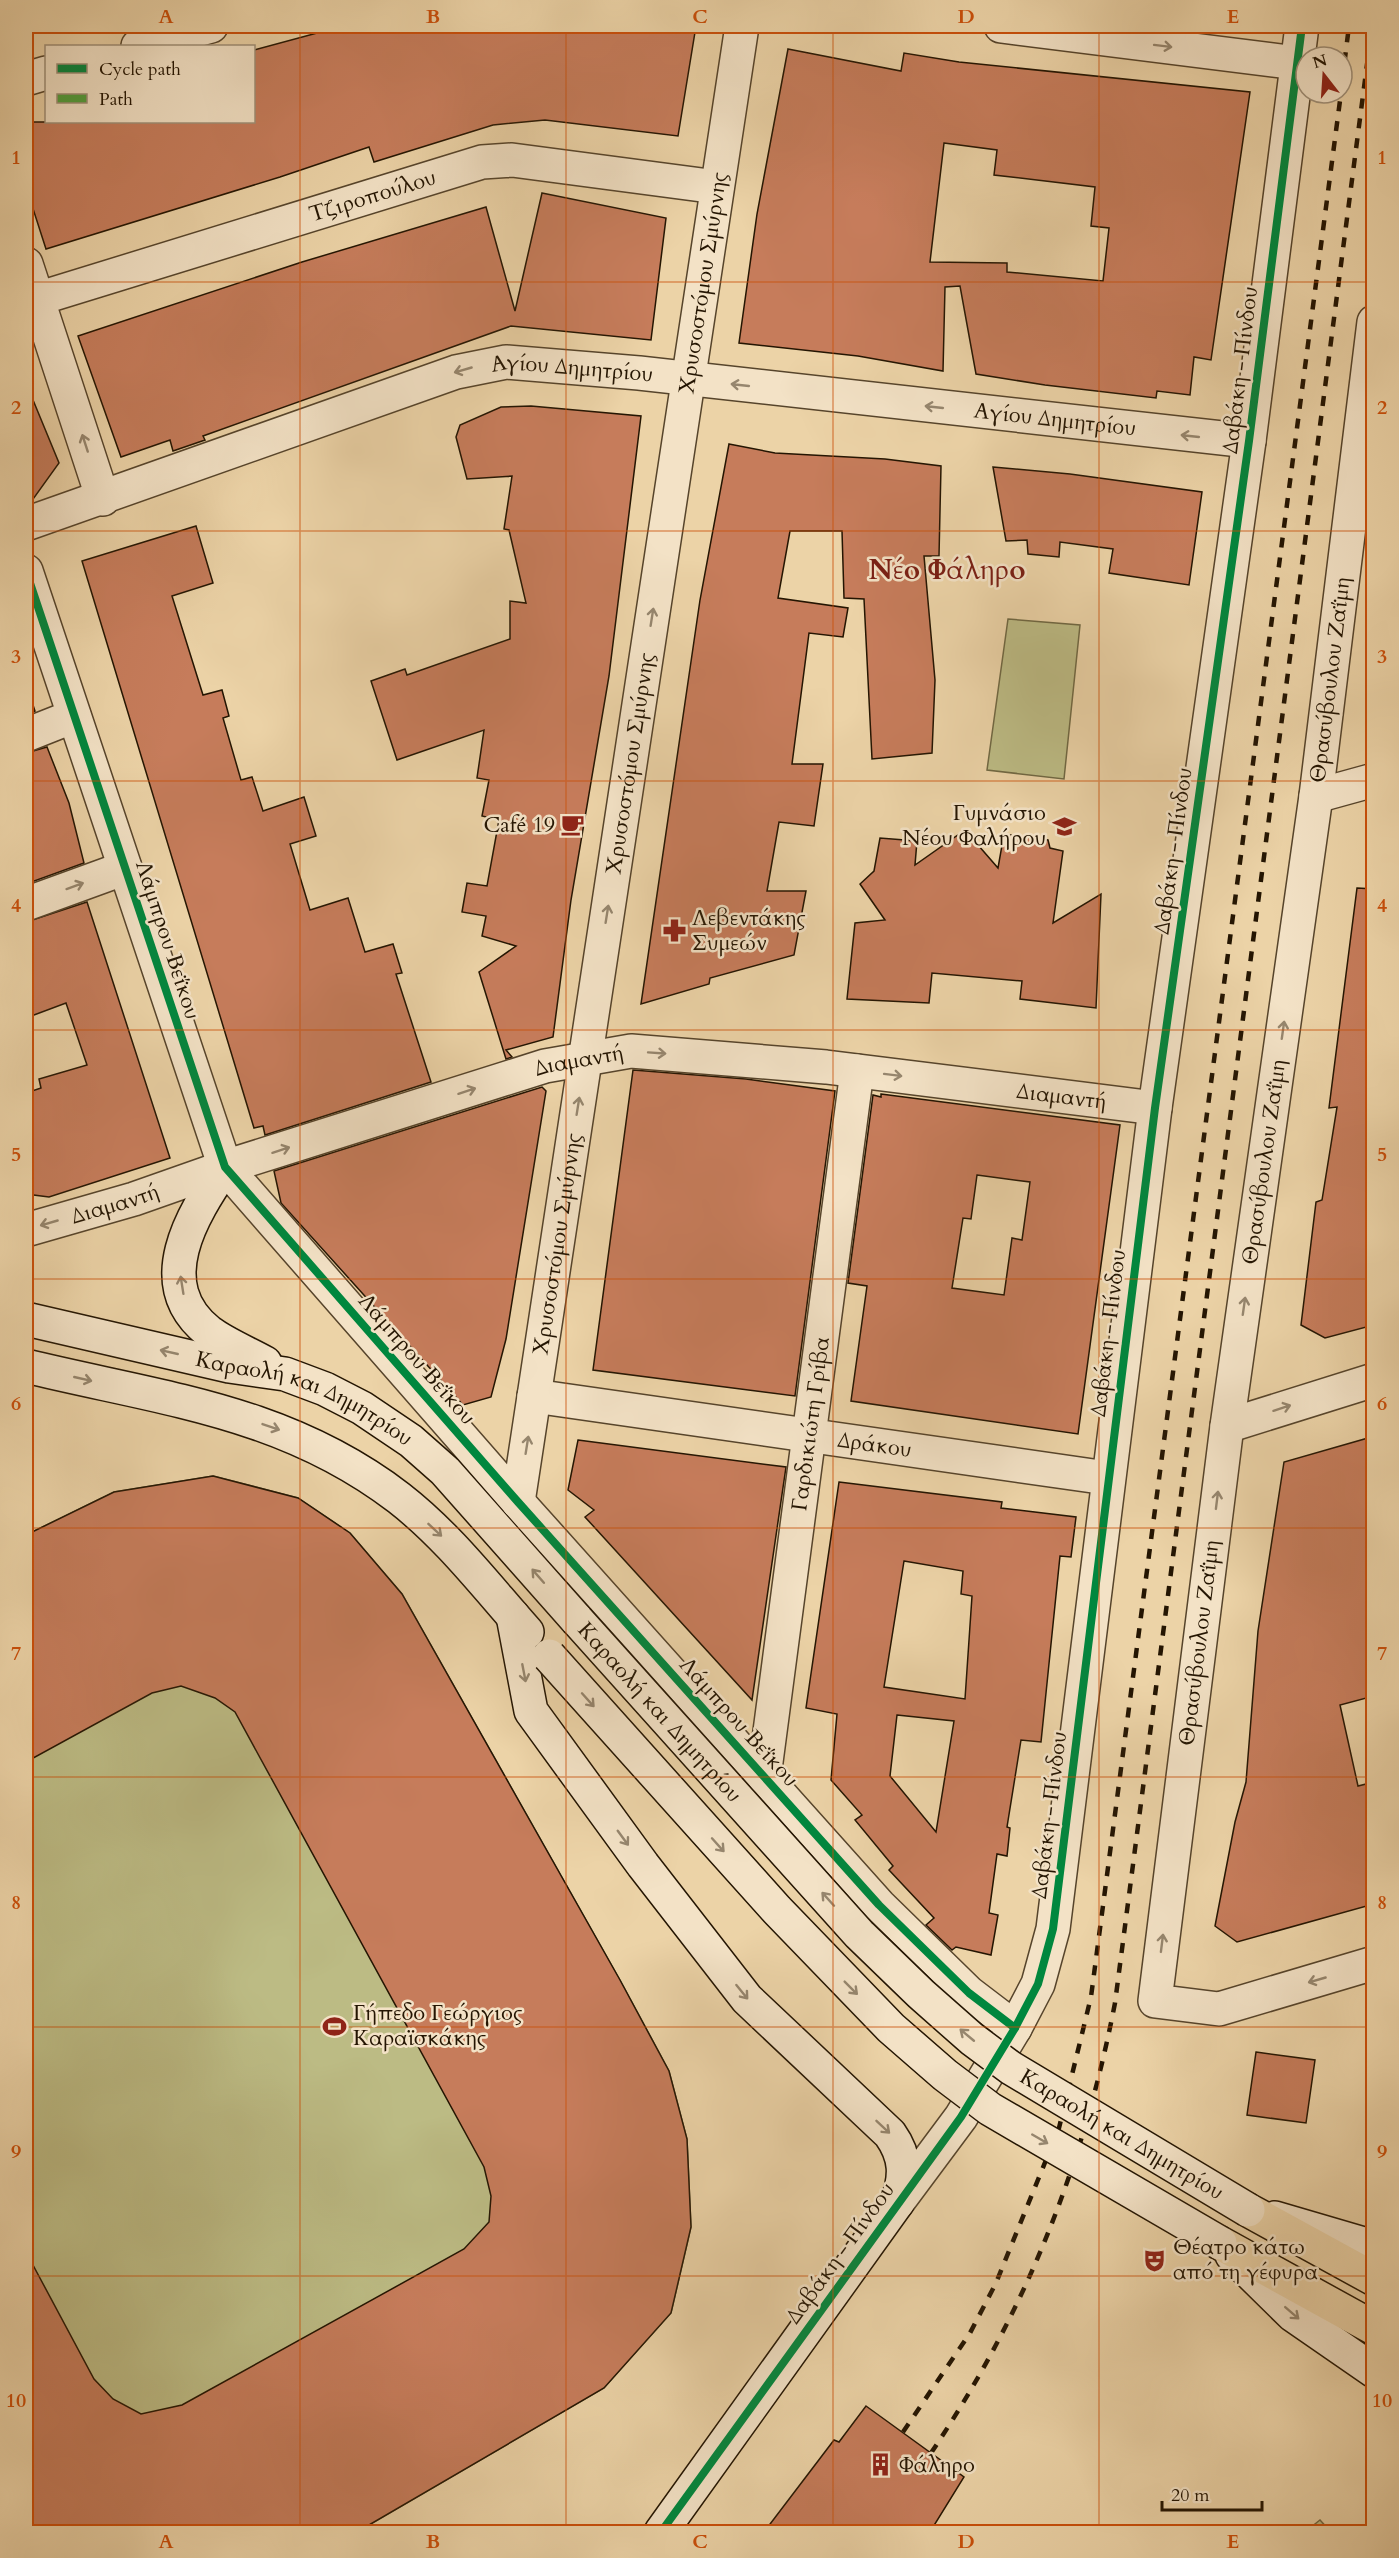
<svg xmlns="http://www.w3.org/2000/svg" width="1399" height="2558" font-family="Cardo,serif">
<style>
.grass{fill:url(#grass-dots);stroke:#706843;stroke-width:1.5}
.pitch{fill:#bcbb84;stroke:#706843;stroke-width:1.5}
.building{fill:#c67c5b;stroke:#241502;stroke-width:1.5;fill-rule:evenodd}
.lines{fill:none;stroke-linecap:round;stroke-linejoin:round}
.street-casing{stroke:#56442b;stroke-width:36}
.secondary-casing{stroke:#241502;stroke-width:36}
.highway-casing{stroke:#241502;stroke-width:36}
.street{stroke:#f3e2c6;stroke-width:33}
.secondary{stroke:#f3e2c6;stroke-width:33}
.highway{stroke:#ecd3a7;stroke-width:33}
.rail{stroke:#241502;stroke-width:4.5;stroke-dasharray:10 10;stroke-linecap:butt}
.secondary-bridge-casing{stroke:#241502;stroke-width:36;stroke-linecap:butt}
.secondary-bridge{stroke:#f3e2c6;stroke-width:33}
.quiet{stroke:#50a03d;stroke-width:6;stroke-dasharray:12 6;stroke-linecap:butt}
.cycleway-casing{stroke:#f3e2c6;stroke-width:11}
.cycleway{stroke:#00873e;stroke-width:8}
.oneway{stroke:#96866e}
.grid{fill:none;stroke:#cb4f0a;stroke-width:1.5;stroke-opacity:0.55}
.labels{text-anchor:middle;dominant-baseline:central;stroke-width:5;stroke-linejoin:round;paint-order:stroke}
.street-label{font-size:22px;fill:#241502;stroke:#f3e2c6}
.poi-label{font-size:22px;fill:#241502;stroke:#f3e2c6;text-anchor:start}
.district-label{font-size:28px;font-weight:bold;fill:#7a1f14;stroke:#f3e2c6}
.neatline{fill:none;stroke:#cb4f0a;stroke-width:2}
.grid-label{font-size:20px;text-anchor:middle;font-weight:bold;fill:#cb4f0a}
</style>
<defs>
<pattern id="grass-dots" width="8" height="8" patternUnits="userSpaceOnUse" patternTransform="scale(1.5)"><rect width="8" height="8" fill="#bcbb84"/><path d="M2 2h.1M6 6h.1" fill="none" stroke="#a1a070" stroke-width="1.8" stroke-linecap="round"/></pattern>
</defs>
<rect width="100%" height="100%" fill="#ecd3a7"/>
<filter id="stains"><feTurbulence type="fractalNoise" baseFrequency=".00333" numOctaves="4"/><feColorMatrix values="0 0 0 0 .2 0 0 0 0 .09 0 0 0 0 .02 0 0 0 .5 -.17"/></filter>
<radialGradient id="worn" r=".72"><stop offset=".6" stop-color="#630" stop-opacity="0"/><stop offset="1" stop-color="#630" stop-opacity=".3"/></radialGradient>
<path class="grass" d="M1320,2520L1331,2532H1305Z"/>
<g class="pitch">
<path d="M1008,619L1080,625L1064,779L987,770Z"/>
<path d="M213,1476L298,1498L350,1533L402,1594L620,1980L669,2071L687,2139L691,2227L671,2313L604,2388L357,2532H26V1535L114,1492Z"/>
</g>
<g class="building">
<path d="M343,26H696L678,136L545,120L493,125L374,162L369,147L280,177L46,249L26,187V122H254V50Z"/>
<path d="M788,49L901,71L904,53L959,62L1250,92L1211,360L1194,357L1190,395L1157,391L1156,398L1045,385L976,374L960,286L945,287L943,371L858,356L739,343L757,214ZM944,143L997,150L994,175L1095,187L1091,226L1109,228L1103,281L1007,272V263L930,262Z"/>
<path d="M542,193L666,218L651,340L511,326L203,436L205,440L173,451L170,440L121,457L78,336L302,262L486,207L515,311Z"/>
<path d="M26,383L59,463L31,502L26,504Z"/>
<path d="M531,406L641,416L609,676L571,900L553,1037L506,1050L512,1057L506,1059L479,972L516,946L482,936L486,916L462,912L467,883L487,886L499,820L482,816L489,780L477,778L484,730L397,760L371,681L405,669L407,675L510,639V601L526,603L509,530L504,529L512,476L467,479L456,437L460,425L501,407Z"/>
<path d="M729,444L775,453L885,459L941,466L939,556H924L935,680L932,753L872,759L864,599L844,598L842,531H790L778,598L848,608L843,637L809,633L792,764H823L814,826L779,822L767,891H806L794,955L710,978L709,984L641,1004L700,600Z"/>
<path d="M993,467L1070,474L1202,492L1189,585L1109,573L1113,549L1060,542L1059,557L1028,554L1027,540L1006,541Z"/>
<path d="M196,526L213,583L172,596L203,695L222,690L229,716L223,718L241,780L252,777L263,811L304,797L316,836L290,844L310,910L348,898L365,952L393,944L402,973L396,974L431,1082L265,1135L263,1126L254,1128L82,561Z"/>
<path d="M30,696L35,711L26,715V697Z"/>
<path d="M47,747L69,803L84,863L26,884V753Z"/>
<path d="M965,830L998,868L1004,834L1048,840L1050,848L1063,851L1053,923L1101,894L1096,1008L1020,999L1022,981L932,973L929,1003L847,999L855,923L885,920L860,884L874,871L880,838L917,841L915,865Z"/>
<path d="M1357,888L1374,889V1325L1325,1338L1301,1325L1316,1202L1322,1200L1337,1107L1329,1108Z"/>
<path d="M87,902L170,1158L49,1197L26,1194V1093L41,1088L39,1079L87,1065L66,1003L26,1018V922Z"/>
<path d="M633,1070L746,1079L835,1091L795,1396L593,1370Z"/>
<path d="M542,1087L546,1091L506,1339L491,1397L463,1405L281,1203L274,1171Z"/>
<path d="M881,1094L1120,1125L1078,1434L851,1401L867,1286L848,1283L873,1095L881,1097ZM977,1175L1030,1182L1022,1240L1012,1238L1004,1295L952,1288L963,1218L971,1219Z"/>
<path d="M1368,1438L1374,1458V1599L1366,1600L1374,1626V1696L1340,1705L1358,1786L1374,1782V1904L1237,1942L1215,1926L1235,1822L1246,1782L1258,1631L1284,1462Z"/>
<path d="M578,1440L786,1467L752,1700L585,1517L594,1510L568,1490Z"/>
<path d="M213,1476L298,1498L350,1533L402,1594L620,1980L669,2071L687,2139L691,2227L671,2313L604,2388L357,2532H26V2252L94,2379L113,2399L141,2414L182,2405L464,2249L489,2222L491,2196L484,2167L235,1712L215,1698L181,1686L152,1693L26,1762V1535L114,1492Z"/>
<path d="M839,1482L1002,1502L1001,1508L1076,1517L1071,1557L1060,1556L1041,1742L1021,1740L1007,1827L1010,1828L1007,1856L997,1854L989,1913L998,1915L991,1955L956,1947L952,1950L926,1925L934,1918L889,1870L893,1866L855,1820L862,1815L831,1780L837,1714L806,1708ZM904,1561L963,1571L961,1594L972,1596L965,1699L884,1687ZM897,1715L954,1721L936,1832L890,1776Z"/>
<path d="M1256,2052L1315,2060L1306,2123L1247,2115Z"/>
<path d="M866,2406L964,2477L930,2532H764L834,2440L839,2442Z"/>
</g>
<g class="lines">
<defs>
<g id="street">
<path d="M1001,26L1297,63"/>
<path d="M138,46L211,26"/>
<path d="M26,79L46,73"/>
<path d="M26,264L103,499"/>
<path id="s1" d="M37,299L482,162L512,160L717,187"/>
<path d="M1374,322L1316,796L1227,1426L1155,2001L1219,2009L1374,1963"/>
<path id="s2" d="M26,524L456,372L506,362L639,373L1249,441"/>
<path d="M26,571L225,1167L518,1502L879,1905L969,1993L1015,2028"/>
<path d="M26,735L74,716"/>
<path d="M1316,796L1374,780"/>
<path d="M26,904L125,868"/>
<path id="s3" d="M26,1230L134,1199L225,1167L545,1066L631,1051L826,1067L1155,1108"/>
<path id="s4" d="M534,1396L1107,1478"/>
<path d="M1227,1426L1374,1380"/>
<path id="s5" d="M518,1502L742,26"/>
<path id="s6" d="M764,1777L857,1071"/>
<path d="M897,2203L961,2117L1015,2028L1038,1984L1053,1929L1155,1108L1249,441L1302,26"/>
</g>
<g id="secondary">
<path d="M225,1167C192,1215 149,1284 209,1332C225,1344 247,1353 265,1363"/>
<path id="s7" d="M26,1319L229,1366L285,1374L325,1389L362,1408L411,1441L445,1471L577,1620"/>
<path d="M26,1366C161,1399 284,1410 399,1498C448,1536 486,1586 527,1632"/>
<path d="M513,1616L531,1711L643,1865L747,1999L890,2134C907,2158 906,2177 897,2203L661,2532"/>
<path d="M1275,2218L1374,2247"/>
<path d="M1232,2255L1293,2315L1374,2371"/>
</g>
<g id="highway">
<path d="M1248,2210L1374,2279"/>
<path d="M1220,2243L1374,2328"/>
</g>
</defs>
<use href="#street" class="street-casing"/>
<use href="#secondary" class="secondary-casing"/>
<use href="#highway" class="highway-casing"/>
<use href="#street" class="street"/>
<use href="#secondary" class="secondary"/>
<use href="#highway" class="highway"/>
<g class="rail">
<path d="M1342,82L1349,26"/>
<path d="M903,2432L970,2333L996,2283L1059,2128L1091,1997L1341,93"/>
<path d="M931,2453C1025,2313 1083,2168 1115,2003L1372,26"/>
</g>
<defs>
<g id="secondary-bridge">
<path id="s8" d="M577,1620L859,1934L921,1994L972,2039L1011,2068L1248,2210"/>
<path d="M549,1656L777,1910L891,2028L945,2075L990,2109L1220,2243"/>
</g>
</defs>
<use href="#secondary-bridge" class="secondary-bridge-casing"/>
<use href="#secondary-bridge" class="secondary-bridge"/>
<path class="quiet" d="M1041,31L1042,26"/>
<defs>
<g id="cycleway">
<path d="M26,571L225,1167L518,1502L879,1905L969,1993L1015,2028"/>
<path d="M661,2532L961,2117L1015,2028L1038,1984L1053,1929L1155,1108L1249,441L1302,26"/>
</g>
</defs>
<use href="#cycleway" class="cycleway-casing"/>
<use href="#cycleway" class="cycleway"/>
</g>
<defs><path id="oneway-shaft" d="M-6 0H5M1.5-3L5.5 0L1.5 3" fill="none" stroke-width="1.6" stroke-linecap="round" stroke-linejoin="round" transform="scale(1.5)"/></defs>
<g class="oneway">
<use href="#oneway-shaft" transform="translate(1163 46) rotate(7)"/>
<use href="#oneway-shaft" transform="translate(463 370) rotate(164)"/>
<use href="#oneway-shaft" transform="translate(740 385) rotate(-174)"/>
<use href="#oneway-shaft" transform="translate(934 407) rotate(-174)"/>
<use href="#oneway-shaft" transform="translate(1190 436) rotate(-174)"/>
<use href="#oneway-shaft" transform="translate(85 443) rotate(-108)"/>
<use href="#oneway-shaft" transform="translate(652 617) rotate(-81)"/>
<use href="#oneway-shaft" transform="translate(75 886) rotate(-20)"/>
<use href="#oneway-shaft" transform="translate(607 914) rotate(-81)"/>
<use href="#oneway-shaft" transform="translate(1283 1030) rotate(-82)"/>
<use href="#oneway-shaft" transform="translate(657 1053) rotate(4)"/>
<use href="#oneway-shaft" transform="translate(893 1075) rotate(7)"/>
<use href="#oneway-shaft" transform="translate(467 1091) rotate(-18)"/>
<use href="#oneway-shaft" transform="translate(578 1106) rotate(-81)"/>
<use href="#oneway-shaft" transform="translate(281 1150) rotate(-18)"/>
<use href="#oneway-shaft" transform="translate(49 1223) rotate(164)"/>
<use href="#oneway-shaft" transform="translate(182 1285) rotate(-99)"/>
<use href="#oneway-shaft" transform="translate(1244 1306) rotate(-82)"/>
<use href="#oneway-shaft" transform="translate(169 1352) rotate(-167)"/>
<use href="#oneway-shaft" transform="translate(83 1379) rotate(13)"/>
<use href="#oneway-shaft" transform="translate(1282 1408) rotate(-18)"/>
<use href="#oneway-shaft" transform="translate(271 1427) rotate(19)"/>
<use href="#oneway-shaft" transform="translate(527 1445) rotate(-81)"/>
<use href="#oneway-shaft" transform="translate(1217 1500) rotate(-83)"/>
<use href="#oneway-shaft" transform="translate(435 1530) rotate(43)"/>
<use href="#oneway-shaft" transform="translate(538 1576) rotate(-131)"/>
<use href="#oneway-shaft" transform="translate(524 1673) rotate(79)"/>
<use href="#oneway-shaft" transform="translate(588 1700) rotate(48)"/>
<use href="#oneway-shaft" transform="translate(623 1838) rotate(54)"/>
<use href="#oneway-shaft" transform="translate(718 1845) rotate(48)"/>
<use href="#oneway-shaft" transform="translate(828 1899) rotate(-132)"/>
<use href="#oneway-shaft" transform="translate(1162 1943) rotate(-83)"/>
<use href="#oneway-shaft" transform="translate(1317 1980) rotate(164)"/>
<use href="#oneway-shaft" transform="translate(851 1988) rotate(45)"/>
<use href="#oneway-shaft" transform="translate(742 1992) rotate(51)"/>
<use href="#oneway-shaft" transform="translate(967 2035) rotate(-140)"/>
<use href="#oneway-shaft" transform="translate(883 2127) rotate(43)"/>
<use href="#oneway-shaft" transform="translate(1040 2139) rotate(30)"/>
<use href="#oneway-shaft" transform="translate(1292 2313) rotate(41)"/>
</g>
<path class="grid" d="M300,26V2532M566,26V2532M833,26V2532M1099,26V2532M26,282H1374M26,531H1374M26,781H1374M26,1030H1374M26,1279H1374M26,1528H1374M26,1777H1374M26,2027H1374M26,2276H1374"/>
<defs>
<symbol id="cafe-bare" viewBox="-9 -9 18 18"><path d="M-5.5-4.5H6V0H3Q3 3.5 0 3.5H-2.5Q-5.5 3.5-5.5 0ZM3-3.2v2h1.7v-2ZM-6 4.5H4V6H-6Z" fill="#8f2418" stroke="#f3e2c6" stroke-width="2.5" paint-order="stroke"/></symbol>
<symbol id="school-bare" viewBox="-9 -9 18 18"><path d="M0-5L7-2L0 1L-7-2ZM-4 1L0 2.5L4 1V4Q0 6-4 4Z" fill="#8f2418" stroke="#f3e2c6" stroke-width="2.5" paint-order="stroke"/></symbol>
<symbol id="pharmacy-bare" viewBox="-9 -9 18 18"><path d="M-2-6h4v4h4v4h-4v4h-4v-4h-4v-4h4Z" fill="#8f2418" stroke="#f3e2c6" stroke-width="2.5" paint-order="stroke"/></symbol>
<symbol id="stadium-bare" viewBox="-9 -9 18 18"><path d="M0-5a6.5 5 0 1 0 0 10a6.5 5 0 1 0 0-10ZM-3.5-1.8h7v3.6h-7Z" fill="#8f2418" stroke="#f3e2c6" stroke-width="2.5" paint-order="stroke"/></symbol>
<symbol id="theatre-bare" viewBox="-9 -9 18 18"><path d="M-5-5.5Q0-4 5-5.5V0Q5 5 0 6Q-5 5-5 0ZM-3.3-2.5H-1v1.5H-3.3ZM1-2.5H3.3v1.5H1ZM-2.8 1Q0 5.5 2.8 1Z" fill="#8f2418" stroke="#f3e2c6" stroke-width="2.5" paint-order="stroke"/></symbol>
<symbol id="building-bare" viewBox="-9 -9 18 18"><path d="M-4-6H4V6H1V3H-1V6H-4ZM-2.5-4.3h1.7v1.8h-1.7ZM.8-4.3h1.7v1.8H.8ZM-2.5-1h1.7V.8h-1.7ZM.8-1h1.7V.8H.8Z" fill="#8f2418" stroke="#f3e2c6" stroke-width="2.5" paint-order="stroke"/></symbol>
</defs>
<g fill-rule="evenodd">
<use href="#cafe-bare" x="556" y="808" width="33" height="33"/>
<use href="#school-bare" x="1048" y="810" width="33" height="33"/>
<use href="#pharmacy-bare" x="658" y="914" width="33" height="33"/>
<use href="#stadium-bare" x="318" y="2010" width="33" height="33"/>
<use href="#theatre-bare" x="1138" y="2244" width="33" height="33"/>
<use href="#building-bare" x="864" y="2448" width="33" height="33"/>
</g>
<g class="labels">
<g class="street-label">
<text stroke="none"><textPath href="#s1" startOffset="351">Τζιροπούλου</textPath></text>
<text stroke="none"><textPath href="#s5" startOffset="1233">Χρυσοστόμου Σμύρνης</textPath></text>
<text transform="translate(1240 370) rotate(-83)">Δαβάκη - Πίνδου</text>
<text stroke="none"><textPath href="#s2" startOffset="573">Αγίου Δημητρίου</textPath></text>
<text stroke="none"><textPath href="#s2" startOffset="1059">Αγίου Δημητρίου</textPath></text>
<text transform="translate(1330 680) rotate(-83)">Θρασύβουλου Ζαΐμη</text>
<text stroke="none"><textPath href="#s5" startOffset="747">Χρυσοστόμου Σμύρνης</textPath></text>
<text transform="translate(1173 851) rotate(-82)">Δαβάκη - Πίνδου</text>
<text transform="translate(168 940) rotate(72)">Λάμπρου Βεΐκου</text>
<text stroke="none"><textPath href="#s3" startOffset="579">Διαμαντή</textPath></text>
<text stroke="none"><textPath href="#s3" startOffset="1065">Διαμαντή</textPath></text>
<text transform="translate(1264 1162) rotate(-82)">Θρασύβουλου Ζαΐμη</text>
<text stroke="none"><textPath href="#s3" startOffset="93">Διαμαντή</textPath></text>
<text stroke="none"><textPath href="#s5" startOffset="261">Χρυσοστόμου Σμύρνης</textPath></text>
<text transform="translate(1108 1333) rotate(-83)">Δαβάκη - Πίνδου</text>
<text transform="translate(417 1359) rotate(49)">Λάμπρου Βεΐκου</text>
<text stroke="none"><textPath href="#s7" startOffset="291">Καραολή και Δημητρίου</textPath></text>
<text stroke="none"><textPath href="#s6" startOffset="356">Γαρδικιώτη Γρίβα</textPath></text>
<text stroke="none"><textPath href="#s4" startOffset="344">Δράκου</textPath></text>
<text transform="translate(1199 1643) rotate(-83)">Θρασύβουλου Ζαΐμη</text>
<text stroke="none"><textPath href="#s8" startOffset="124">Καραολή και Δημητρίου</textPath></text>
<text transform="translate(739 1722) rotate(48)">Λάμπρου Βεΐκου</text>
<text transform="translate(1049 1815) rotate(-83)">Δαβάκη - Πίνδου</text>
<text stroke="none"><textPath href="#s8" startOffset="754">Καραολή και Δημητρίου</textPath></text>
<text transform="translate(840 2253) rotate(-54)">Δαβάκη - Πίνδου</text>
</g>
<g class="poi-label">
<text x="1046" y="813" text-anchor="end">Γυμνάσιο<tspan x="1046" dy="25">Νέου Φαλήρου</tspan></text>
<text x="555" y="825" text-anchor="end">Café 19</text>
<text x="692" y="918">Λεβεντάκης<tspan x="692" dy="25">Συμεών</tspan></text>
<text x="353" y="2013">Γήπεδο Γεώργιος<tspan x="353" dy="25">Καραϊσκάκης</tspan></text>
<text x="1173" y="2247">Θέατρο κάτω<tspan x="1173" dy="25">από τη γέφυρα</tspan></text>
<text x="899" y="2465">Φάληρο</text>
</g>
<g class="district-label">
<text x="947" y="570">Νέο Φάληρο</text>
</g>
</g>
<rect width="1399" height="2558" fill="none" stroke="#ecd3a7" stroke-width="66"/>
<rect x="45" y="45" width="210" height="78" fill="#f3e2c6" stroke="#a09078" stroke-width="1.5"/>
<rect x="57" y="64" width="30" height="9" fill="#00873e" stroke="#a09078" stroke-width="1.5"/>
<text x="99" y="75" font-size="18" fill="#241502">Cycle path</text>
<rect x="57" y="94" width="30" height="9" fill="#50a03d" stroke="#a09078" stroke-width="1.5"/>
<text x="99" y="105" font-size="18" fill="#241502">Path</text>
<g transform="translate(1324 75) rotate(343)"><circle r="28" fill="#f3e2c6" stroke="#a09078" stroke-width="1.5"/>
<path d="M0-4.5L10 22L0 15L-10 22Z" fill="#8f2418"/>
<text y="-9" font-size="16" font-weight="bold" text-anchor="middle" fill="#241502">N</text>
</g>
<path d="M1162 2501v9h100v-9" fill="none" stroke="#241502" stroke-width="3"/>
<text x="1171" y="2501" font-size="18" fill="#241502" stroke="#f3e2c6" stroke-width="4.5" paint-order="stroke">20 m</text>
<rect x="33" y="33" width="1333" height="2492" class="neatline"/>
<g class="grid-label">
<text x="166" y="23">A</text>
<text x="433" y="23">B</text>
<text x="700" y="23">C</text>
<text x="966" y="23">D</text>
<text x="1233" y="23">E</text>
<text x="16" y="164">1</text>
<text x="1382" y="164">1</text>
<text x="16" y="414">2</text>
<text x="1382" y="414">2</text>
<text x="16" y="663">3</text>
<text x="1382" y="663">3</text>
<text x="16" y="912">4</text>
<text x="1382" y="912">4</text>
<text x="16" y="1161">5</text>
<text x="1382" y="1161">5</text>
<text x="16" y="1410">6</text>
<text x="1382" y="1410">6</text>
<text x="16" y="1660">7</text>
<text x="1382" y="1660">7</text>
<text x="16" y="1909">8</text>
<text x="1382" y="1909">8</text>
<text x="16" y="2158">9</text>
<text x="1382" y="2158">9</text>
<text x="16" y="2407">10</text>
<text x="1382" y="2407">10</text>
<text x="166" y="2548">A</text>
<text x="433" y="2548">B</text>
<text x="700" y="2548">C</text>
<text x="966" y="2548">D</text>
<text x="1233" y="2548">E</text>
</g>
<rect width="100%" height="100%" filter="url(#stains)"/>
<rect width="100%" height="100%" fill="url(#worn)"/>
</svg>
